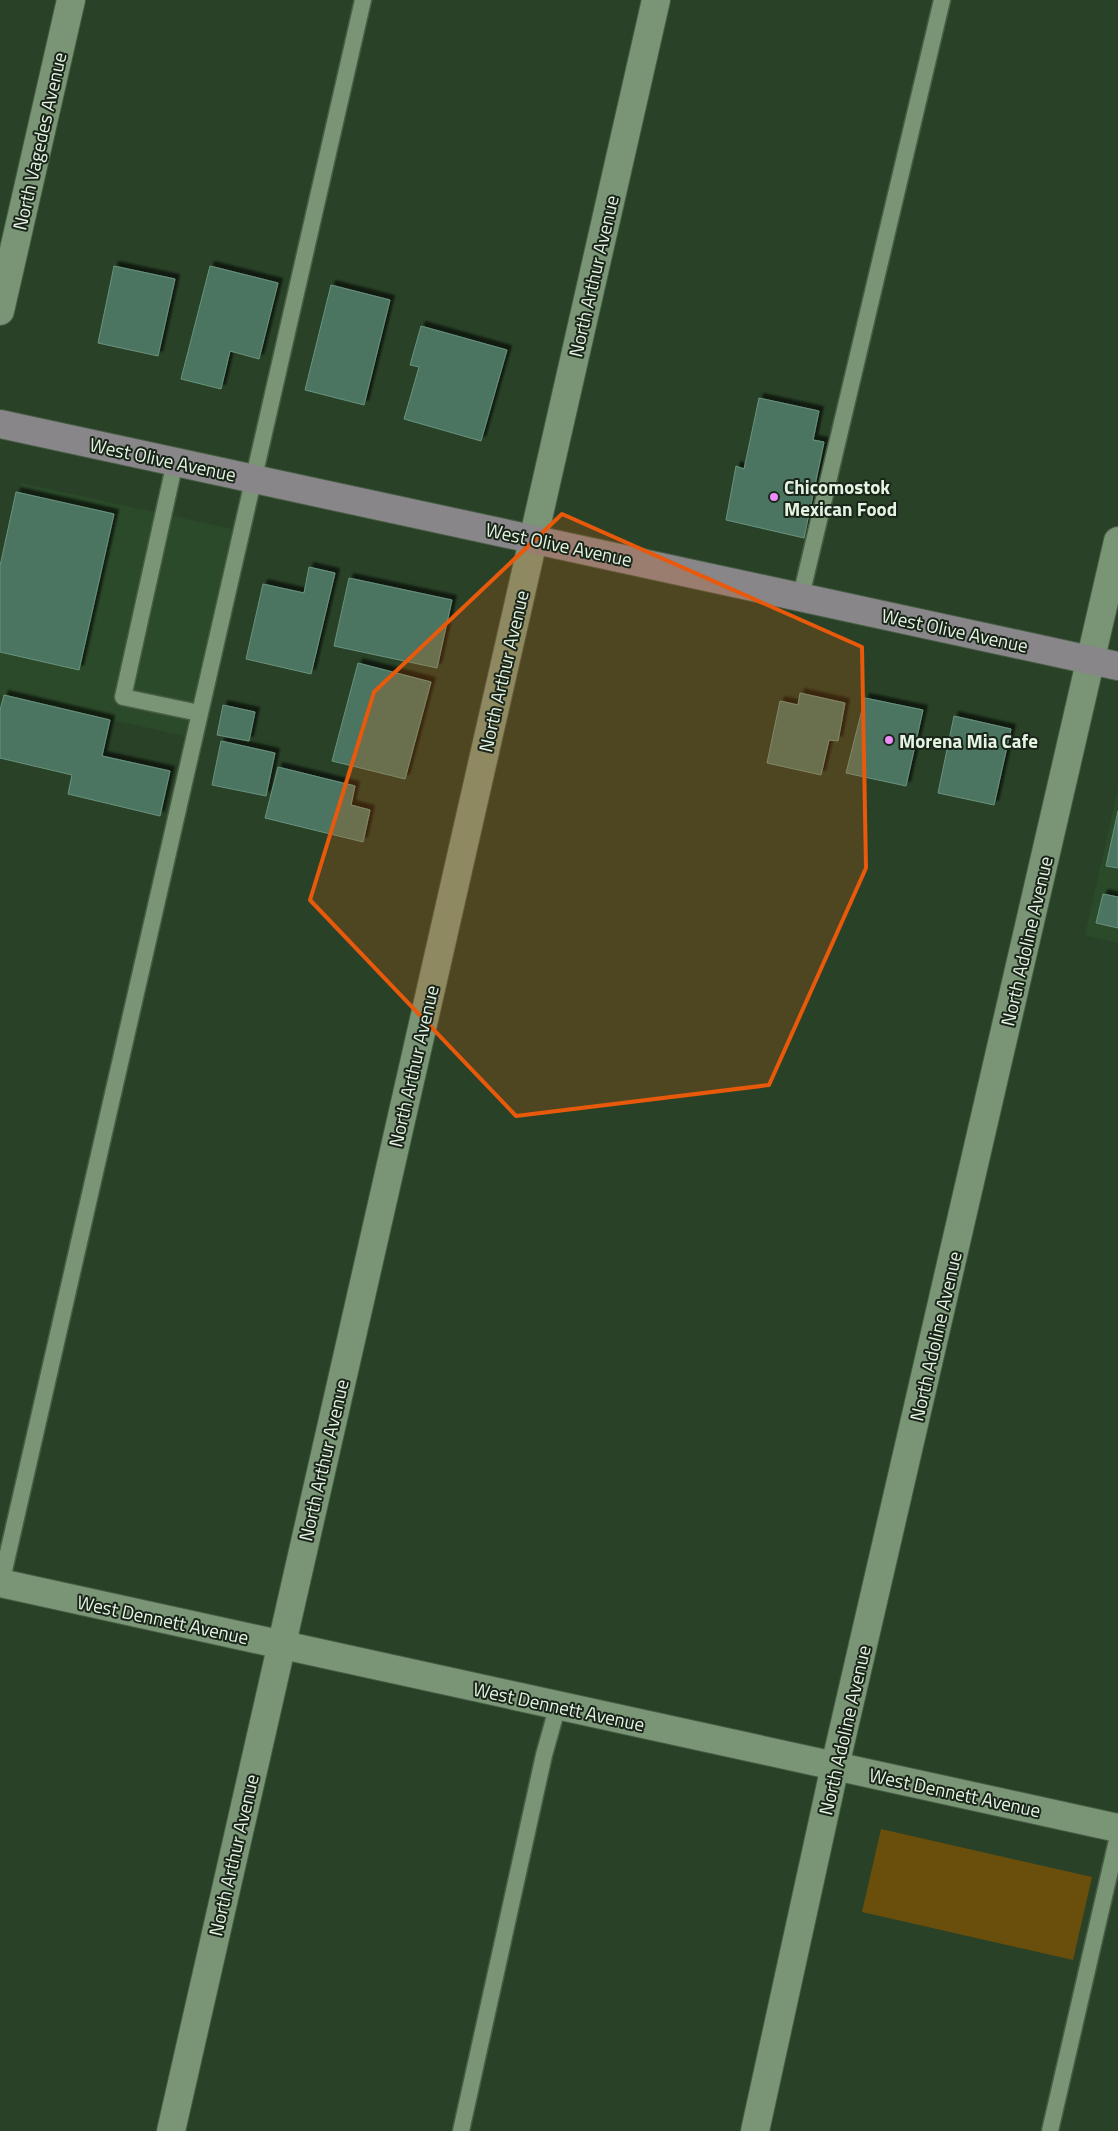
<svg xmlns="http://www.w3.org/2000/svg" width="1118" height="2131" font-family="'Titillium Web',sans-serif">
<style>
.built{fill:#2b4a29}
.green{fill:#6a4e0c}
.building{fill:#4c7561;stroke:#69937e;filter:url(#shadow)}
.lines{fill:none;stroke-linecap:round;stroke-linejoin:round}
.lane-casing{stroke:#475d45;stroke-width:19}
.street-casing{stroke:#475d45;stroke-width:30}
.secondary-casing{stroke:#475d45;stroke-width:30}
.lane{stroke:#799576;stroke-width:16}
.street{stroke:#799576;stroke-width:28}
.secondary{stroke:#888689;stroke-width:28}
.marked{fill:#e8590c;fill-opacity:0.2;stroke:#e8590c;stroke-width:4;stroke-linejoin:round}
.poi-dot{fill:#ed8cfa;stroke:#1a2519;stroke-width:2}
.labels{text-anchor:middle;dominant-baseline:central;stroke-width:4;stroke-linejoin:round;paint-order:stroke}
.street-label{font-size:19px;fill:#e4f3e2;stroke:#1a2519}
.poi-label{font-size:19px;font-weight:bold;fill:#e4f3e2;stroke:#1a2519;text-anchor:start}
</style>
<defs>
<filter id="shadow"><feDropShadow dx="4.5" dy="-4.5" stdDeviation="1" flood-color="#0009"/></filter>
</defs>
<rect width="100%" height="100%" fill="#294227"/>
<g class="built">
<path d="M21,483L232,529L185,736L0,695V577Z"/>
<path d="M1118,789V943L1085,935Z"/>
</g>
<path class="green" d="M881,1829L1092,1877L1073,1960L862,1912Z"/>
<g class="building">
<path d="M114,266L175,279L158,356L98,343Z"/>
<path d="M210,266L278,283L259,359L230,351L221,389L181,379Z"/>
<path d="M331,285L390,300L364,405L305,390Z"/>
<path d="M421,326L507,350L481,441L404,419L419,367L410,365Z"/>
<path d="M759,398L819,411L813,440L824,442L804,538L726,520L736,466L744,469Z"/>
<path d="M16,492L114,514L79,670L0,652V566Z"/>
<path d="M309,567L335,573L311,674L246,659L263,584L304,593Z"/>
<path d="M349,578L452,600L437,668L334,646Z"/>
<path d="M358,663L431,682L405,779L332,761Z"/>
<path d="M800,693L845,703L838,741L829,740L821,775L767,763L780,701L798,705Z"/>
<path d="M4,695L110,720L102,756L170,771L160,816L68,794L72,775L0,758V710Z"/>
<path d="M865,698L923,710L906,786L846,773Z"/>
<path d="M223,705L255,712L249,741L217,735Z"/>
<path d="M954,716L1011,729L994,805L938,793Z"/>
<path d="M221,741L275,753L266,796L212,785Z"/>
<path d="M278,767L355,786L351,805L370,810L363,842L265,818Z"/>
<path d="M1118,811V868L1106,866Z"/>
<path d="M1103,894L1118,897V928L1096,923Z"/>
</g>
<g class="lines">
<defs>
<g id="lane">
<path d="M175,462L123,697L199,713"/>
<path d="M801,596L942,0"/>
<path d="M0,1588L363,0"/>
<path d="M461,2131L544,1755L558,1705"/>
<path d="M1050,2131L1118,1836"/>
</g>
<g id="street">
<path d="M0,311L71,0"/>
<path d="M0,1583L1118,1828"/>
<path d="M171,2131L656,0"/>
<path d="M755,2131L835,1766L1118,541"/>
</g>
<path id="secondary" d="M0,424L1118,666"/>
</defs>
<use href="#lane" class="lane-casing"/>
<use href="#street" class="street-casing"/>
<use href="#secondary" class="secondary-casing"/>
<use href="#lane" class="lane"/>
<use href="#street" class="street"/>
<use href="#secondary" class="secondary"/>
</g>
<path class="marked" d="M562,514L862,647L866,868L769,1085L516,1116L310,900L374,692Z"/>
<g class="poi-dot">
<circle cx="774" cy="497" r="5"/>
<circle cx="889" cy="740" r="5"/>
</g>
<g class="labels">
<g class="street-label">
<text transform="translate(39 141) rotate(-77)">North Vagedes Avenue</text>
<text transform="translate(593 276) rotate(-77)">North Arthur Avenue</text>
<text transform="translate(163 459) rotate(12)">West Olive Avenue</text>
<text transform="translate(559 544) rotate(12)">West Olive Avenue</text>
<text transform="translate(955 630) rotate(12)">West Olive Avenue</text>
<text transform="translate(503 671) rotate(-77)">North Arthur Avenue</text>
<text transform="translate(1026 941) rotate(-77)">North Adoline Avenue</text>
<text transform="translate(413 1066) rotate(-77)">North Arthur Avenue</text>
<text transform="translate(935 1336) rotate(-77)">North Adoline Avenue</text>
<text transform="translate(323 1460) rotate(-77)">North Arthur Avenue</text>
<text transform="translate(163 1619) rotate(12)">West Dennett Avenue</text>
<text transform="translate(559 1706) rotate(12)">West Dennett Avenue</text>
<text transform="translate(844 1730) rotate(-77)">North Adoline Avenue</text>
<text transform="translate(955 1792) rotate(12)">West Dennett Avenue</text>
<text transform="translate(233 1855) rotate(-77)">North Arthur Avenue</text>
</g>
<g class="poi-label">
<text x="784" y="486">Chicomostok<tspan x="784" dy="22">Mexican Food</tspan></text>
<text x="899" y="740">Morena Mia Cafe</text>
</g>
</g>
</svg>
